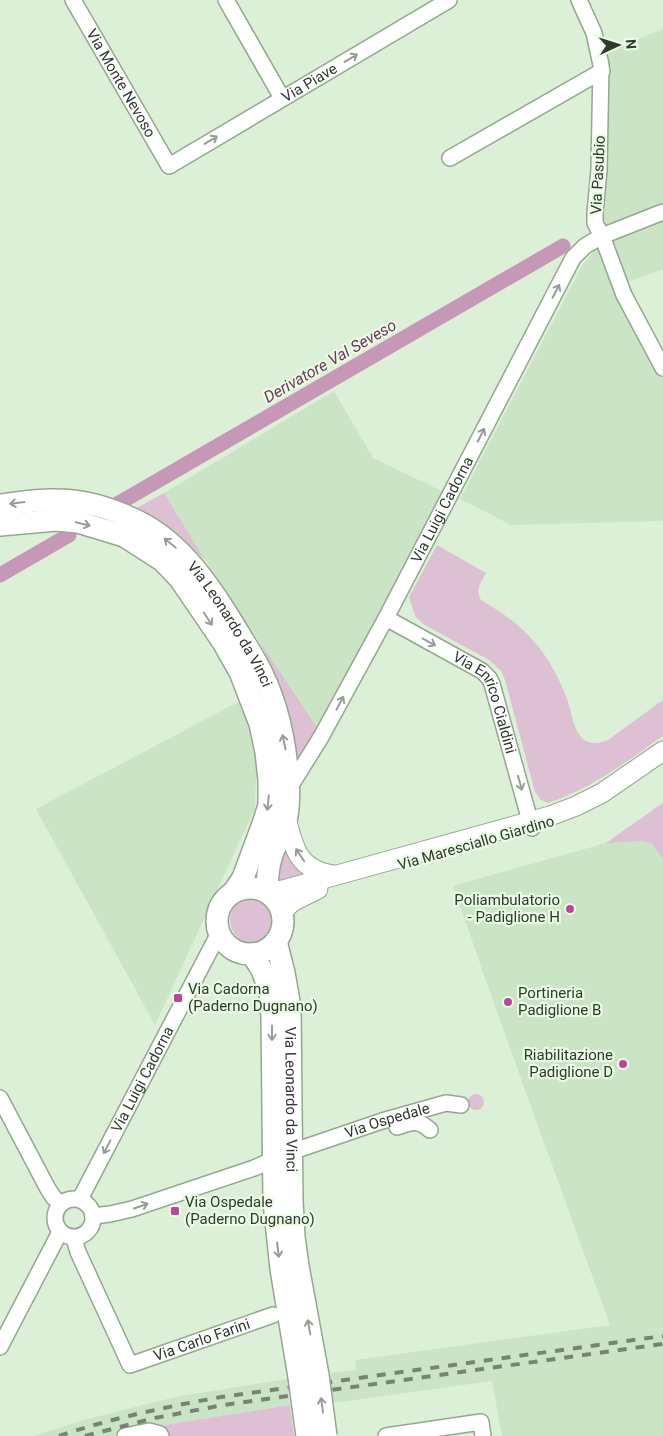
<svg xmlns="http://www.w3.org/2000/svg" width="663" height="1436" font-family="Roboto,sans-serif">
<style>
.built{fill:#cbe4c5}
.green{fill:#ddc0d3}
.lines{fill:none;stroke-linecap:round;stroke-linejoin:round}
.canal{stroke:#c697b7;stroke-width:15}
.minor-casing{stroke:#94a78f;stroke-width:18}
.tertiary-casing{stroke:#94a78f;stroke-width:21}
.secondary-casing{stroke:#94a78f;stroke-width:24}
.minor{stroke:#fff;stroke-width:15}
.tertiary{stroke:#fff;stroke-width:19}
.secondary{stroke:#fff;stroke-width:21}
.rail{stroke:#778474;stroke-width:4;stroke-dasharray:9 9;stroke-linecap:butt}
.secondary-bridge-casing{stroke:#94a78f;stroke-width:24;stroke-linecap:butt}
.secondary-bridge{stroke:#fff;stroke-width:21}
.oneway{stroke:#989c97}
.poi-dot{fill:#ba459e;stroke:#e8fde3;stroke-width:2}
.labels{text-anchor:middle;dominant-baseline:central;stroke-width:4.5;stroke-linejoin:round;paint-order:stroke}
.street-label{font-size:15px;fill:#31382f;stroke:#e8fde3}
.poi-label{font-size:15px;fill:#31382f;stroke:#e8fde3;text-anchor:start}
.water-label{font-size:16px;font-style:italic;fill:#703661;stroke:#e8fde3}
</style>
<rect width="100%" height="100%" fill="#dbf0d6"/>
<g class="built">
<path d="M663,29V269L625,283L663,358V521L511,525L460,499L582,266L598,246L592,169L596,66L608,51Z"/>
<path d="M334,391L373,458L444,492L322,736L205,560L164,493Z"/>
<path d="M240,701L257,751L255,808L155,1025L36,809Z"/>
<path d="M663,803V1436H502L492,1381L333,1403L329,1373L356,1370L355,1360L610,1325L503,1029L453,886L606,843Z"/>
<path d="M287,1379L290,1405L164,1425L138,1430L113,1436H34L84,1420L143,1405L176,1397Z"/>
</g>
<g class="green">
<path d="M164,493L205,560L172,529L135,509Z"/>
<path d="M437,545L486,573C481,582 475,590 481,600C524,625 547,649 566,696C571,708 572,725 580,736C587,745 598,744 608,740L663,700V736C626,762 591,789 548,803L541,800L535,792L505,680L501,671L489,660L423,624L415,616L409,597Z"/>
<path d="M258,639L318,729L299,762H294C289,735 286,708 278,682C273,667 265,653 258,639Z"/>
<path d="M663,803V859L652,843L642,841L606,843Z"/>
<path d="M287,839L317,876L277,887L276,874Z"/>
<circle cx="253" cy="920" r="23"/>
<circle cx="476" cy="1102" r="8"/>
<path d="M290,1405L294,1436H167L164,1425Z"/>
</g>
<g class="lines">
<g class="canal">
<path d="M114,506L563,246"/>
<path d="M0,575L69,535"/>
</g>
<defs>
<g id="minor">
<path id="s1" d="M73,0L169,166L449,0"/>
<path d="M226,0L282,98"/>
<path d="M579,0L594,33L601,65L599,170L595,213V223L602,236L624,295L663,368"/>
<path d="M450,158L602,71"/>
<path id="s2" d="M386,618L482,671L489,678L492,684L532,828"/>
<path id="s3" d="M288,790L321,737L386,618L573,258L585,246L602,236L663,212"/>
<path d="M0,1098L48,1189L54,1198L61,1203"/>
<path d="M397,1127C412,1122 418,1119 430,1130"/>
<circle cx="74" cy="1218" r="19"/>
<path id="s4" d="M80,1199L219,933"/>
<path id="s5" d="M93,1216L110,1214L132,1209L254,1168L291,1152L382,1121L446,1103L461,1105"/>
<path id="s6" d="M74,1238L78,1252L130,1365L273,1315"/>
<path d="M0,1347L60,1232"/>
<path d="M125,1436L149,1431L160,1434L161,1436"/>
<path d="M386,1436L481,1422L483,1436"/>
</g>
<g id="tertiary">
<path d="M286,817C293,847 298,870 333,875"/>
<path d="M267,892L283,890L550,816L576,806L602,793L663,751"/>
<path d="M282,912L292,902L318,889"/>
</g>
<g id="secondary">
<path id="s7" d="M0,505C18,503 38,499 56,500C82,500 110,508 133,519C175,538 203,576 227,614C237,630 247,646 256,662C276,697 285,739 288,778C289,790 289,804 287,816C284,830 275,844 271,858C268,869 267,880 267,892"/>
<path d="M0,525L56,520L78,522L124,536L163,561L180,579L223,642L240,672L260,724L266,752L269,780V805L263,824L243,878L235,890"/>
<circle cx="250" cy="921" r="33"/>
<path id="s8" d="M276,941L284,973L290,1007L292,1201L294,1237L298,1266L318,1375"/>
<path d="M252,954L262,970L270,992L272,1017L274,1202L281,1269L299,1377"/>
</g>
</defs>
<use href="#minor" class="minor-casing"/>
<use href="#tertiary" class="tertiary-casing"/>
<use href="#secondary" class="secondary-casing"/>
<use href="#minor" class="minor"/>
<use href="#tertiary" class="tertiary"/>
<use href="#secondary" class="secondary"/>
<g class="rail">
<path d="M59,1436C112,1418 166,1407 221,1397L663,1336"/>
<path d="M85,1436L155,1418L223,1405L663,1344"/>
</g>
<defs>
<g id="secondary-bridge">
<path d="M318,1375L326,1436"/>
<path d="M299,1377L307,1436"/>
</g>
</defs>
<use href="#secondary-bridge" class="secondary-bridge-casing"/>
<use href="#secondary-bridge" class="secondary-bridge"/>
</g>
<defs><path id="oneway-shaft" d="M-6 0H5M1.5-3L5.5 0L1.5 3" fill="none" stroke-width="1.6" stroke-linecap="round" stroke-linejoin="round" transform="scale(1.25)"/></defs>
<g class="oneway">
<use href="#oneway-shaft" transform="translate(351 58) rotate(-31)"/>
<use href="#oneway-shaft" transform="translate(211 140) rotate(-31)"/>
<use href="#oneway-shaft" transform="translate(556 291) rotate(-63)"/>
<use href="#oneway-shaft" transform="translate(481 435) rotate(-63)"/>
<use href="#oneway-shaft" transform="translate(17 503) rotate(173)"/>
<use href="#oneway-shaft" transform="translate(83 524) rotate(13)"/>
<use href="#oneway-shaft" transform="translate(170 543) rotate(-141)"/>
<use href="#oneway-shaft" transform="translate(208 619) rotate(57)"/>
<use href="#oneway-shaft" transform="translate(429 642) rotate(29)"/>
<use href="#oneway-shaft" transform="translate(340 703) rotate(-62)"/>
<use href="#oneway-shaft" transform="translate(284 742) rotate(-102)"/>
<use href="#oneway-shaft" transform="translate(520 783) rotate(74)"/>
<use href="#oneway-shaft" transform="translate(268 803) rotate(96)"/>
<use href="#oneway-shaft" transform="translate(300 855) rotate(-124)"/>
<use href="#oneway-shaft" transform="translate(272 1033) rotate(90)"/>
<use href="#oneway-shaft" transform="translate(107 1147) rotate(118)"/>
<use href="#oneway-shaft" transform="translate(141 1206) rotate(-19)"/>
<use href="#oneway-shaft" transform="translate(278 1250) rotate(83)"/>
<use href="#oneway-shaft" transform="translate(309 1327) rotate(-100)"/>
<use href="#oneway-shaft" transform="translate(322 1405) rotate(-98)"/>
</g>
<g class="poi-dot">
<circle cx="570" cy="909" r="5"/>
<rect x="173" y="993" width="10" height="10" rx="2.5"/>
<circle cx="508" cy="1002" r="5"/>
<circle cx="623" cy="1064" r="5"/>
<rect x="170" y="1206" width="10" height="10" rx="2.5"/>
</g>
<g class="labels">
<g class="street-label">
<text stroke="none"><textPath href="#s1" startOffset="96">Via Monte Nevoso</textPath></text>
<text stroke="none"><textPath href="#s1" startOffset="355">Via Piave</textPath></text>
<text transform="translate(598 175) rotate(-87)">Via Pasubio</text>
<text stroke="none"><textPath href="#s3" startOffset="320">Via Luigi Cadorna</textPath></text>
<text stroke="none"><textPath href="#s7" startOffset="282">Via Leonardo da Vinci</textPath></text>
<text stroke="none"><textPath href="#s2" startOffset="138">Via Enrico Cialdini</textPath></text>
<text transform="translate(476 843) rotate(-16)">Via Maresciallo Giardino</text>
<text stroke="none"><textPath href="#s4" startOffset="135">Via Luigi Cadorna</textPath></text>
<text stroke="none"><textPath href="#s8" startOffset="160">Via Leonardo da Vinci</textPath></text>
<text stroke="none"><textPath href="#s5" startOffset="310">Via Ospedale</textPath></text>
<text stroke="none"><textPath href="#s6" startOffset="215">Via Carlo Farini</textPath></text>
</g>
<g class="poi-label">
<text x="560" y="900" text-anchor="end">Poliambulatorio<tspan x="560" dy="17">- Padiglione H</tspan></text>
<text x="188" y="989">Via Cadorna<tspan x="188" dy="17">(Paderno Dugnano)</tspan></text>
<text x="518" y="993">Portineria<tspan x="518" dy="17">Padiglione B</tspan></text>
<text x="613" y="1055" text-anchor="end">Riabilitazione<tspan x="613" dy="17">Padiglione D</tspan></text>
<text x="185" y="1202">Via Ospedale<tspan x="185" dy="17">(Paderno Dugnano)</tspan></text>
</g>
<g class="water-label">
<text transform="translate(330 361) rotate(-30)">Derivatore Val Seveso</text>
</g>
</g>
<g transform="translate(618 45) rotate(86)" stroke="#e8fde3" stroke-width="4" paint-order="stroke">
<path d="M0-4L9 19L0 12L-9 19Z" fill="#31382f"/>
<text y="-8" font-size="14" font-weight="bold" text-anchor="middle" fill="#31382f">N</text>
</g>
</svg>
